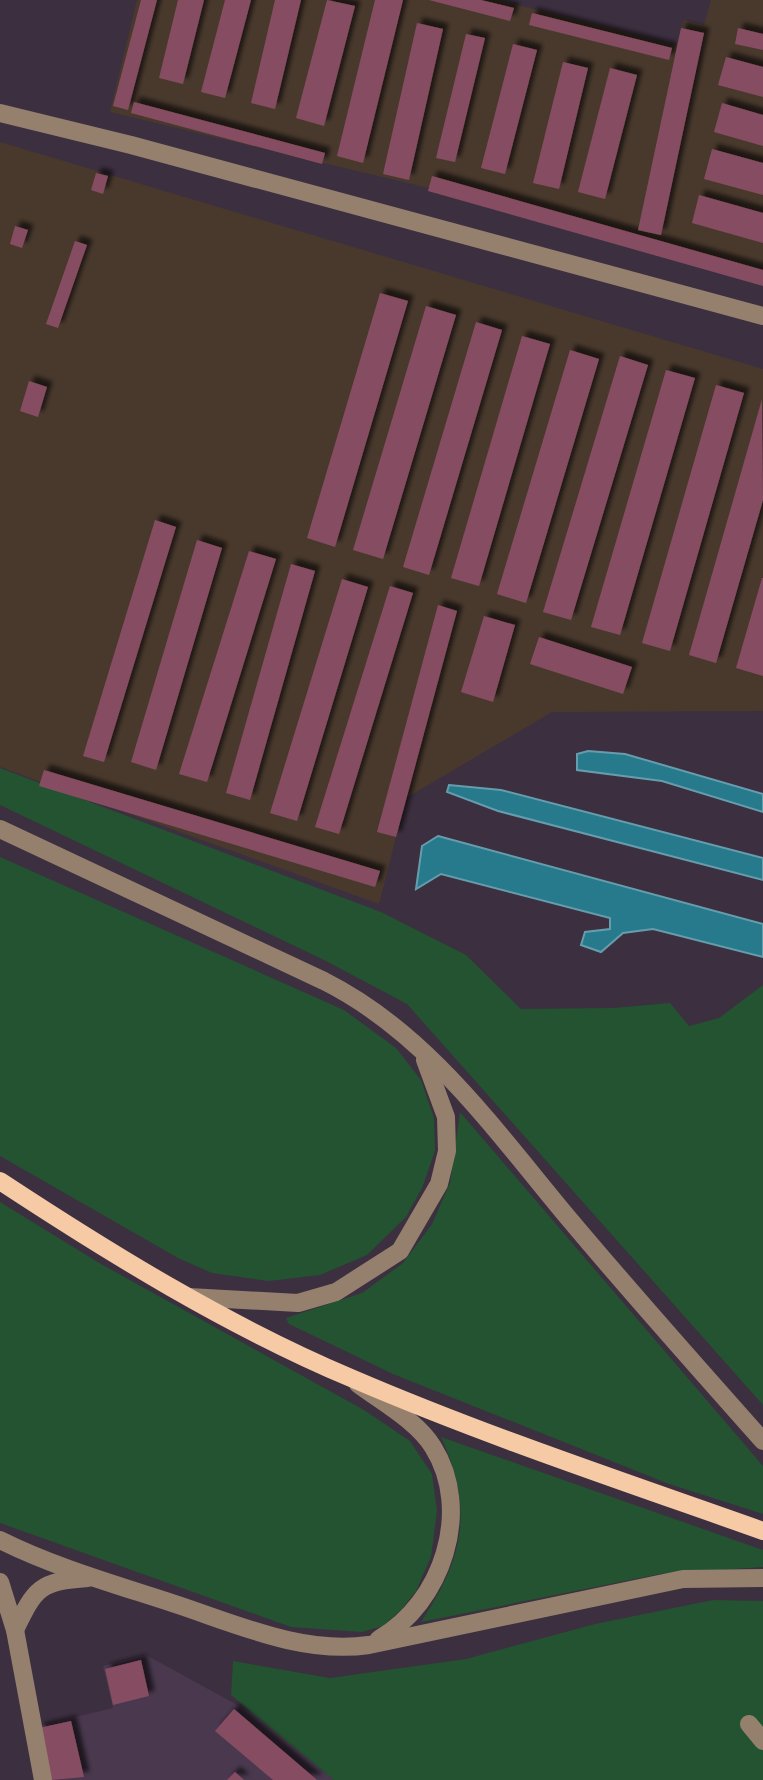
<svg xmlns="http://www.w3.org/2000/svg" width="763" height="1780" font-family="Merriweather,serif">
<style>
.built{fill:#49384e}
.industrial{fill:#49392d}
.green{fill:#235330}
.water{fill:#277a8b;stroke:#669dad;stroke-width:2}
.building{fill:#864d62;filter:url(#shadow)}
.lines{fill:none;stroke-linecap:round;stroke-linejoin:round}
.minor{stroke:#95806e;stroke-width:18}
.major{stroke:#f5caa5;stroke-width:18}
</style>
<defs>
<filter id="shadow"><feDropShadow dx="5.5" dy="-5.5" stdDeviation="2" flood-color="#0009"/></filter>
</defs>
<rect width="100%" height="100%" fill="#3c2f40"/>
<path class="built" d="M146,1655L254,1714L334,1780H49L38,1726L113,1708L103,1666Z"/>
<g class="industrial">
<path d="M137,0H498L676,45L684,20L704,25L711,0H763V280L433,189L110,112Z"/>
<path d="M0,142L763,369V711L552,712L406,798L379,904L0,767Z"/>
</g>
<g class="green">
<path d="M0,768L381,912L466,955L521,1009L613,1008L670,1003L689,1026L719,1018L763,985V1405L407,1004L324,960L0,805Z"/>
<path d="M0,857L344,1010L396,1048L421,1080L434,1118L435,1151L422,1188L406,1217L367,1255L320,1275L269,1281L212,1273L178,1258L0,1156Z"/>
<path d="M460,1112L763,1466V1514L669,1484L393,1374L289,1324L286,1318L362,1293L403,1263L432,1224L450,1183Z"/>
<path d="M0,1202L101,1264L364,1410L410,1441L432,1474L437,1511L431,1557L416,1591L401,1610L383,1626L362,1632L291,1627L0,1523Z"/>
<path d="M441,1437L763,1550V1567L660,1574L421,1622C464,1557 474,1510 441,1437Z"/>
<path d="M713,1600L763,1601V1780H334L231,1695L233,1661L330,1678L466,1659L595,1624Z"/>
</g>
<g class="water">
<path d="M588,751L625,754L763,794V812L662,781L577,770V754Z"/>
<path d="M449,785L501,790L763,858V880L498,811L447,792Z"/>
<path d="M438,836L763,924V957L653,929L623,933L601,952L581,945L585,932L610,929V918L441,874L416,889L422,846Z"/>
</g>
<g class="building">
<path d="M141,0H157L128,110L113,106Z"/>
<path d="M178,0H204L183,84L159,78Z"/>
<path d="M225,0H251L225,98L201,92Z"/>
<path d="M275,0H301L275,109L251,103Z"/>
<path d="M327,0L355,6L324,126L296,118Z"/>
<path d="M375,0H403L363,163L337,156Z"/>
<path d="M429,0H481L514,8L510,21Z"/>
<path d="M532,13L672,48L669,60L529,25Z"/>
<path d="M417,23L443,29L409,180L383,174Z"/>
<path d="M681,28L704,33L661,235L638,230Z"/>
<path d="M738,28L763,34V50L735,44Z"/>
<path d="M466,34L485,38L455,162L436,158Z"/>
<path d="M513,44L537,50L505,174L481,168Z"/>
<path d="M726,57L763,67V97L718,85Z"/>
<path d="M563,62L588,68L559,189L533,183Z"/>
<path d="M610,68L637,75L605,199L578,192Z"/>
<path d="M134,102L325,153L322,164L131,113Z"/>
<path d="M722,103L763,115V146L714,132Z"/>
<path d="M712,149L763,163V195L704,179Z"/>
<path d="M96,173L108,176L103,194L91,190Z"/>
<path d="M432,176L763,270V286L428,191Z"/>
<path d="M699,195L763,213V243L692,223Z"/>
<path d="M15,226L28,230L22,248L10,244Z"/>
<path d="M75,241L87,245L58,328L46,324Z"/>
<path d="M380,293L408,301L335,547L307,538Z"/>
<path d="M426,306L456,315L383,559L353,550Z"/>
<path d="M476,322L502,330L429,575L403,567Z"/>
<path d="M522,336L550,344L479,586L451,578Z"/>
<path d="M570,350L599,359L526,603L497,594Z"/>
<path d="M620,356L648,365L571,620L543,612Z"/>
<path d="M666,370L695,378L620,635L591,627Z"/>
<path d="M29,381L47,387L38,417L20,411Z"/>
<path d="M716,385L744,393L670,651L642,643Z"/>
<path d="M762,399L763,500L716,663L689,655Z"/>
<path d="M155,520L176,527L104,762L83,756Z"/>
<path d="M197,540L222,548L156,770L131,762Z"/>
<path d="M249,551L276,559L207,782L179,774Z"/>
<path d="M291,564L315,571L250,800L226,793Z"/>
<path d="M762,578H763V676L736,668Z"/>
<path d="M342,579L368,587L297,821L270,813Z"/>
<path d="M390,586L413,593L339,834L315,827Z"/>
<path d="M438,605L457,611L396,837L377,832Z"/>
<path d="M484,616L515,625L493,702L461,692Z"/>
<path d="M539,637L632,667L623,694L530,664Z"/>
<path d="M44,770L380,871L375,887L39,786Z"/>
<path d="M141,1660L149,1696L113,1705L105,1669Z"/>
<path d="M234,1709L317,1780H273L215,1731Z"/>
<path d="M71,1721L84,1777L51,1780L39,1728Z"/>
<path d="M235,1772L244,1780H227Z"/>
</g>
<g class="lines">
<g class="minor">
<path d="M0,113L131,145L763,316"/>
<path d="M0,829L324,981C428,1033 497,1133 570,1220C633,1295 698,1368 763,1441"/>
<path d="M189,1297L298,1303L336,1292L400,1251L439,1184L447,1151L446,1117L425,1060"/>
<path d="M358,1384C382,1402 417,1421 433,1447C473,1511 442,1603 379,1639"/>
<path d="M0,1540C54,1567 114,1584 172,1603C234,1623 302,1655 369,1645L683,1579L763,1578"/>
<path d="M0,1582L15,1630L43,1780"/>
<path d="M15,1630C35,1588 40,1581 88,1578"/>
<path d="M749,1724L763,1741"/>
</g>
<path class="major" d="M0,1181C111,1254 228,1326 351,1378C486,1436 625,1482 763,1531"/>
</g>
</svg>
